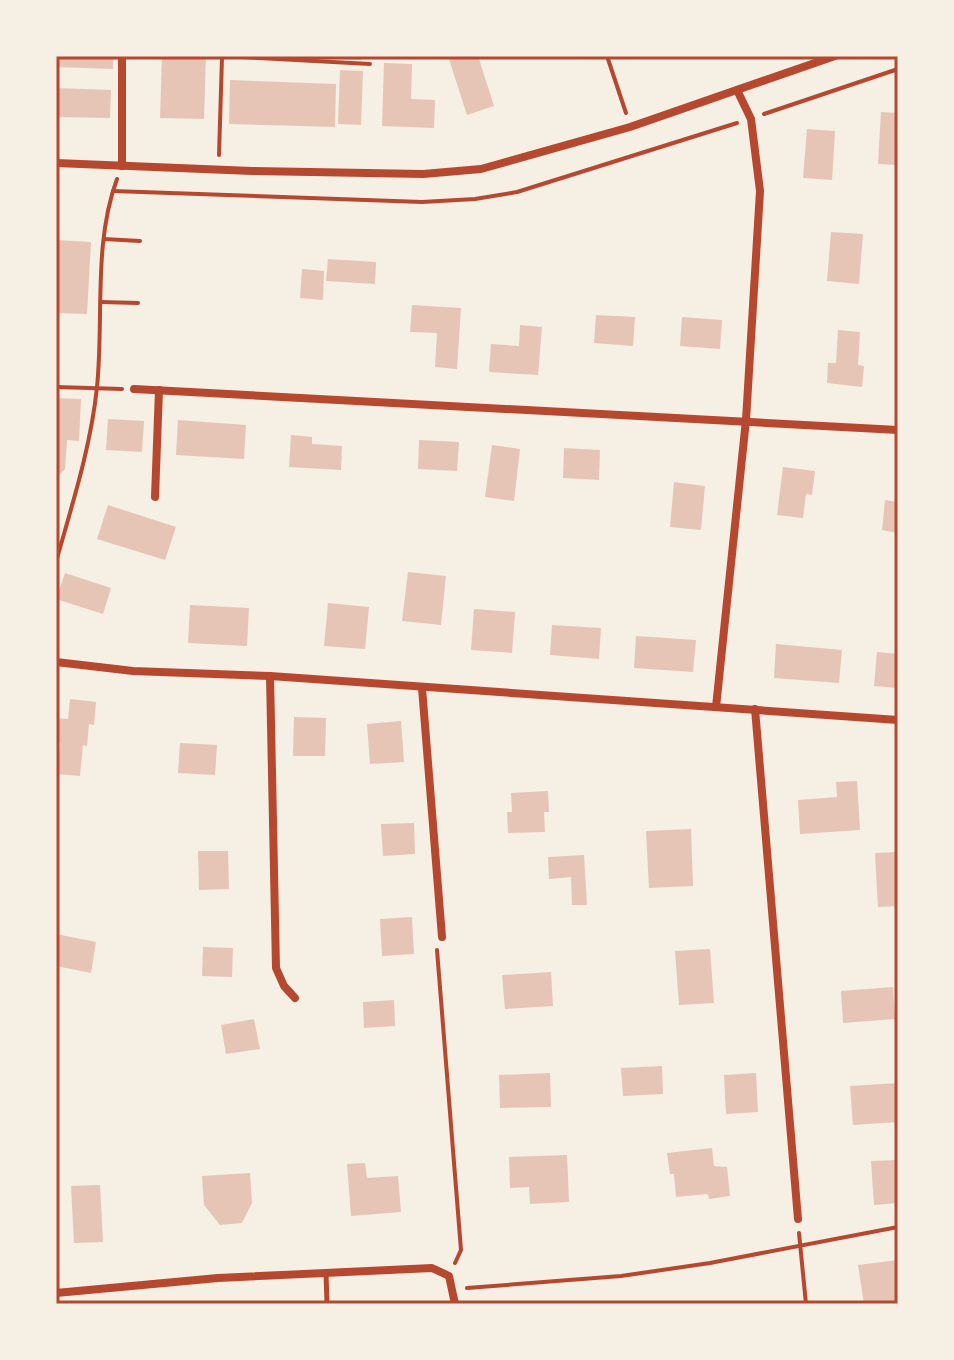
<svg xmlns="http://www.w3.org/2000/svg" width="954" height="1360" font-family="'Archivo Narrow',sans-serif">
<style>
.building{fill:#e6c5b7}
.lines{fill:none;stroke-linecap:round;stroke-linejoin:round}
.path{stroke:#b5482f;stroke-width:4}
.service{stroke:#b5482f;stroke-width:5}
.minor{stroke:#b5482f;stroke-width:8}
.neatline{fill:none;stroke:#b5482f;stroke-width:3}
</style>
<rect width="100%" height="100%" fill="#f6efe4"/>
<g class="building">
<path d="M56,56H113V69L56,67Z"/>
<path d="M162,56H206L204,119L160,118Z"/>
<path d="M338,56H361V60L337,59Z"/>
<path d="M448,56H478L494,106L467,115Z"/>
<path d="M384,63L412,64L411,99L435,100L434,128L382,126Z"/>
<path d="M340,70L363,71L361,125L338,124Z"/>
<path d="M230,80L336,84L335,127L229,124Z"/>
<path d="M56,88L111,90L110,118L56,117Z"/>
<path d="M881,112L898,113V165L878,164Z"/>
<path d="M807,129L835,131L832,180L803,178Z"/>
<path d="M831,232L863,234L859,284L827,281Z"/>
<path d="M56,240L91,242L87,314L56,313Z"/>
<path d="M328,259L376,262L375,284L326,281Z"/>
<path d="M302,269L324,271L323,300L300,298Z"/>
<path d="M412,305L461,308L457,369L435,367L437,333L410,332Z"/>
<path d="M596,315L635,317L633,346L594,343Z"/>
<path d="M682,317L722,320L720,349L680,346Z"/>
<path d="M520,325L542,327L538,375L489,372L491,344L519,346Z"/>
<path d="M838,330L860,332L858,365L864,366L862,387L827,383L828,363H836Z"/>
<path d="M56,398L81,399L79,441L67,440L65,469L56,478Z"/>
<path d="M108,419L144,421L142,452L106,450Z"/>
<path d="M178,420L246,425L244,459L176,455Z"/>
<path d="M291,435L312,437V444L342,446L341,470L289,467Z"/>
<path d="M419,440L459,442L457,471L418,469Z"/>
<path d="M492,445L520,449L514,501L485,497Z"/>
<path d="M564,448L600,450L599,480L563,478Z"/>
<path d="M783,467L815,471L812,495L806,494L803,518L777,515Z"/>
<path d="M674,482L705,486L701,530L670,527Z"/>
<path d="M885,500L898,502V533L882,530Z"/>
<path d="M108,505L176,527L165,560L97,539Z"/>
<path d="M408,572L446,576L441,625L402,621Z"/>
<path d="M65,573L111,588L103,614L56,599Z"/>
<path d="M328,603L369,607L365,649L324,646Z"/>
<path d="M190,605L249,608L247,646L188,643Z"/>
<path d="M474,609L515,612L512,653L471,650Z"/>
<path d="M552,625L601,628L599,659L550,655Z"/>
<path d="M636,636L696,640L693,672L634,668Z"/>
<path d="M776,644L842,650L839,683L774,678Z"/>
<path d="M877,652L898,654V688L874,686Z"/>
<path d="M70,699L96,702L94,725L89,724L87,746L83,745L80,776L57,774L60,743H56V718L68,719Z"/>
<path d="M294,717L326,718L325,756H293Z"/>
<path d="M401,721L404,762L370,764L367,724Z"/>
<path d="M180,743L217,745L215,775L178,773Z"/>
<path d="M857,781L860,830L800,834L798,800L837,797L836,782Z"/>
<path d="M548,791L549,812H544L545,832L508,833L507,812H512L511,793Z"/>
<path d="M414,823L415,854L383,856L381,824Z"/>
<path d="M691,829L693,886L649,888L646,831Z"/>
<path d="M198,851H228L229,889L199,890Z"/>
<path d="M898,852V906L878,907L875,853Z"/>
<path d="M584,855L587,905H572L571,877L549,879L548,857Z"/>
<path d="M412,917L414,954L382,956L380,919Z"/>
<path d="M56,934L96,942L91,973L56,966Z"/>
<path d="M203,947L233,948L232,977L202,976Z"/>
<path d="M710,949L714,1003L679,1005L675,951Z"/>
<path d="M551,972L553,1006L505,1009L502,975Z"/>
<path d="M893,987L895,1019L843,1023L841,991Z"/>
<path d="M394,1000L395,1026L364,1028L363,1002Z"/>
<path d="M254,1019L260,1049L226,1054L221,1025Z"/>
<path d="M662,1066L663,1094L623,1096L621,1068Z"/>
<path d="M550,1073L551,1107L500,1108L499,1075Z"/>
<path d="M756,1073L758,1112L726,1114L724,1075Z"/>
<path d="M898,1083V1122L853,1125L850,1086Z"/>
<path d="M712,1148L714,1166L727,1167L730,1196L709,1199L708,1194L676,1197L674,1174H670L667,1153Z"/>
<path d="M567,1155L569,1202L530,1204L529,1187L510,1188L509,1157Z"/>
<path d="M898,1160V1203L874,1205L871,1161Z"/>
<path d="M365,1163L367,1178L398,1176L401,1212L351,1216L347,1164Z"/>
<path d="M250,1173L252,1203L242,1223L220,1225L204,1205L202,1176Z"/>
<path d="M100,1185L103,1242L74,1243L71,1186Z"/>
<path d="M898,1260V1301L864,1304L858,1265Z"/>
</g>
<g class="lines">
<g class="path">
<path d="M222,56L370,64"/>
<path d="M607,56L626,113"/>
<path d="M764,114L898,69"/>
<path d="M219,155L222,57"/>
<path d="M113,191L422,202L475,199L517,192L737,123"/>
<path d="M104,239L140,241"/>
<path d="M101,302L138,303"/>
<path d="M56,387L122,389"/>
<path d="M56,562C72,505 91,446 97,387C104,319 93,244 117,179"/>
<path d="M437,950L461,1250L455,1263"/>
<path d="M799,1233L806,1304"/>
<path d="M467,1288L621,1276L710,1263L898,1227"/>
</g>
<path class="service" d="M326,1273L327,1304"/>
<g class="minor">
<path d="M122,56V166"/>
<path d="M56,163L252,171L423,174L481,169L630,127L835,56"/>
<path d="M134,389L898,430"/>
<path d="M155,497L159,390"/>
<path d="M56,662L133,671L270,676L898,720"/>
<path d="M270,676L276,968L284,986L295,998"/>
<path d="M422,688L442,937"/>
<path d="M716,707L746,420L760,191L751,119L737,90"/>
<path d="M755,709L798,1219"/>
<path d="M56,1293L218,1278L432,1268L449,1276L455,1304"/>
</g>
</g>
<rect width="954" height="1360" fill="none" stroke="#f6efe4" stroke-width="116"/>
<rect x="58" y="58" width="838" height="1244" class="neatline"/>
</svg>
